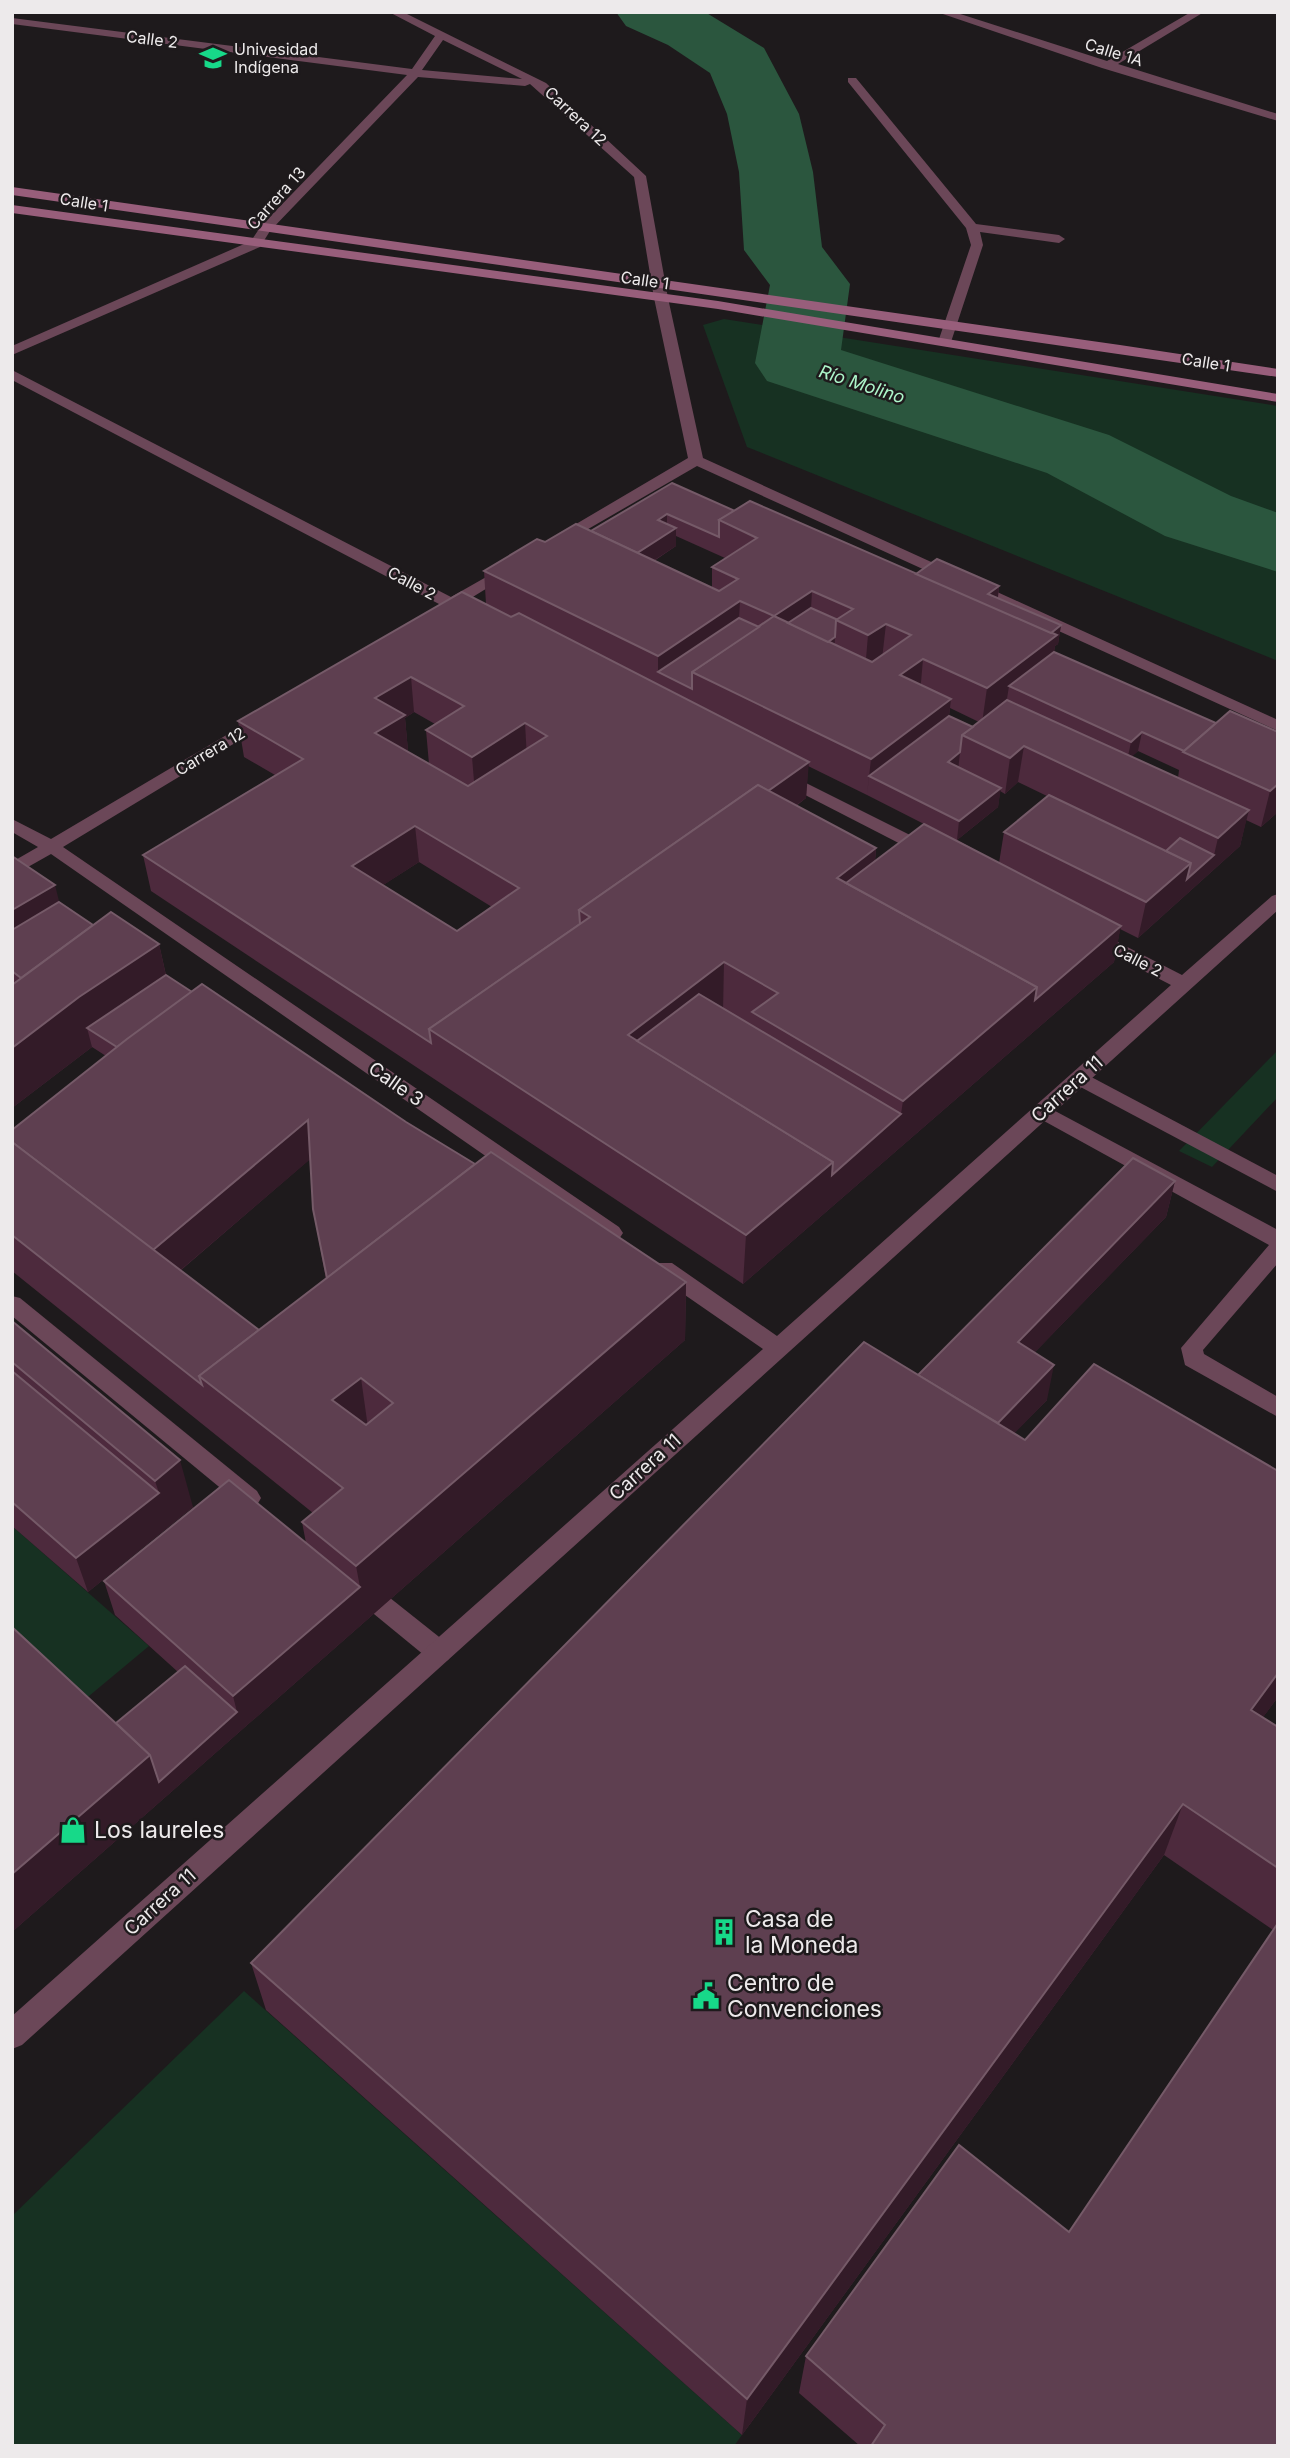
<svg xmlns="http://www.w3.org/2000/svg" width="1290" height="2458" font-family="Inter,sans-serif">
<style>
.green{fill:#173122}
.lines{fill:none;stroke-linecap:round;stroke-linejoin:round}
.river{fill:#2b563e;fill-rule:evenodd}
.service{fill:#6b4758;fill-rule:evenodd}
.minor{fill:#6b4758;fill-rule:evenodd}
.secondary{fill:#985e7b;fill-rule:evenodd}
.wall{fill:#4d2a3d;fill-rule:evenodd}
.shaded-wall{fill:#331b28}
.building{fill:#5e3f50;stroke:#755a68;stroke-width:2;fill-rule:evenodd}
.labels{text-anchor:middle;dominant-baseline:central;stroke-width:5;stroke-linejoin:round;paint-order:stroke}
.far-street-label{font-size:16px;fill:#edeaeb;stroke:#1e1a1c}
.far-poi-label{font-size:16px;fill:#edeaeb;stroke:#1e1a1c;text-anchor:start}
.far-water-label{font-size:18px;font-style:italic;fill:#adf6ca;stroke:#1e1a1c}
.street-label{font-size:19px;fill:#edeaeb;stroke:#1e1a1c}
.near-poi-label{font-size:23px;fill:#edeaeb;stroke:#1e1a1c;text-anchor:start}
</style>
<rect width="100%" height="100%" fill="#1e1a1c"/>
<g class="green">
<path d="M724,319L1278,406V661L747,447L703,325Z"/>
<path d="M1278,1050V1097L1212,1167L1179,1151Z"/>
<path d="M12,1526L149,1646L71,1711L12,1656Z"/>
<path d="M244,1991L742,2435L734,2446H12V2216Z"/>
</g>
<g class="lines">
<path class="river" d="M616,12H705L764,48L799,114L813,172L822,247L850,284L841,350L1109,435L1231,496L1278,513V572L1165,536L1047,473L767,381L755,363L770,285L744,250L739,172L727,114L710,73L668,45L626,26Z"/>
<g class="service">
<path d="M848,78H856L976,224L1059,235L1065,239L1059,243L980,232L983,245L950,345L938,342L971,245L966,228L848,82Z"/>
<path d="M1080,1071L1278,1176V1192L1073,1083L1070,1078Z"/>
<path d="M1042,1104L1278,1230V1263L1203,1350L1204,1354L1278,1397V1417L1185,1365L1181,1348L1269,1245L1035,1116L1032,1111Z"/>
<path d="M12,1296L20,1298L257,1491L261,1498L257,1505L249,1508L241,1505L12,1316Z"/>
<path d="M361,1579L370,1582L448,1644L451,1652L448,1660L439,1663L430,1660L352,1596L349,1589L352,1582Z"/>
</g>
<g class="minor">
<path d="M389,12H403L546,83L646,176L668,298L703,458L1278,720V731L697,466L564,543H554V537L688,458L654,298L634,177L530,84L525,86L418,77L270,231L260,247L12,355V346L251,241L261,226L407,75L12,24V18L412,69L435,36ZM443,40L522,79L422,70Z"/>
<path d="M937,12H954L1107,61L1191,12H1204L1118,64L1278,114V121L1102,68Z"/>
<path d="M12,370L451,597L502,568L507,566L515,571L463,603L477,611V617H465L451,610H439V604L12,380Z"/>
<path d="M262,714L268,715V723L63,847L619,1227L623,1233L619,1239H605L51,854L12,876V862L38,847L12,832V819L51,839Z"/>
<path d="M782,771L934,847L937,851L934,855H922L776,780L773,776L776,772Z"/>
<path d="M1278,894V910L22,2045L12,2049V2016L763,1349L656,1275L653,1269L656,1263H672L777,1336L1171,985L1086,941L1084,937L1086,933H1100L1182,975L1272,896Z"/>
</g>
<g class="secondary">
<path d="M12,187L1120,345L1278,369V377L12,195Z"/>
<path d="M12,205L718,301L1278,394V402L718,309L12,213Z"/>
</g>
</g>
<g class="wall">
<path d="M672,483L735,511L916,574L999,586L998,598L1061,625L1058,644L1055,646L1054,652L1216,723L1278,732V812L1261,827L1246,820L1240,846L1138,938L1120,929L1114,962L743,1284L151,891L143,855L275,775L244,757L238,721L486,604L484,571L545,542L591,531ZM676,536L725,558L712,567V588L654,561L676,546ZM950,708L979,722L973,727L949,716ZM414,712L435,724L426,730L429,764L407,752L408,751L405,718ZM1138,751L1179,770L1178,778L1131,757ZM808,766L867,795L924,824L875,862L876,848L796,806L806,798ZM1018,782L1047,796L1004,832L999,863L957,840L998,807L1000,791L1005,794ZM419,862L492,907L457,931L383,885Z"/>
<path d="M12,856L59,902L93,925L159,944L166,975L192,992L475,1164L686,1282L685,1340L12,1932V1627L116,1723L178,1672L115,1615L104,1581L306,1543L302,1522L313,1513L12,1271V1130L106,1056L92,1047L12,1108ZM310,1159L313,1209L326,1279L259,1330L180,1271Z"/>
<path d="M1175,1181L1166,1217L1035,1352L1047,1400L1014,1433L1025,1440L1278,1471V1697L1263,1717L1278,1727V2446H860L799,2393L806,2356L1069,2232L1273,1930L1164,1855L742,2435L266,2010L251,1963L918,1375Z"/>
<path d="M12,1321L193,1507L88,1592L12,1526Z"/>
</g>
<g class="shaded-wall">
<path d="M667,514V532L658,520Z"/>
<path d="M676,528V546L622,581V562Z"/>
<path d="M999,586L997,605L988,594Z"/>
<path d="M812,591L810,626L789,640L774,616Z"/>
<path d="M740,601L738,636L658,672V656Z"/>
<path d="M886,624L882,659L865,671L868,635Z"/>
<path d="M1061,625L1058,644L1055,646L1051,671L1009,686L1006,705L982,723L987,688L1036,644Z"/>
<path d="M835,637L834,656L813,652Z"/>
<path d="M923,659L920,694L900,675Z"/>
<path d="M411,677L414,712L405,718L408,751L379,769L375,733V698Z"/>
<path d="M951,699L947,735L869,776L867,795L871,759Z"/>
<path d="M525,723L527,759L475,793L472,757Z"/>
<path d="M1142,732L1138,751L1127,761L1131,742Z"/>
<path d="M1024,746L1018,782L1005,794L1010,758Z"/>
<path d="M960,752L958,771L948,762Z"/>
<path d="M809,762L806,798L591,952L590,917Z"/>
<path d="M1278,784V812L1261,827L1270,791Z"/>
<path d="M1001,788L998,807L957,840L959,821Z"/>
<path d="M1249,810L1240,846L1138,938L1146,902L1191,863L1214,855L1218,838Z"/>
<path d="M415,826L419,862L357,902L352,866Z"/>
<path d="M876,848L871,897L837,878Z"/>
<path d="M55,885L64,921L12,953V910Z"/>
<path d="M1121,926L1114,962L743,1284L746,1235L833,1162L901,1114L903,1101L1037,987Z"/>
<path d="M159,944L170,994L87,1028L92,1047L12,1108V1048L79,997Z"/>
<path d="M724,962L723,1011L654,1065L628,1035Z"/>
<path d="M308,1120L314,1156L156,1291L147,1256Z"/>
<path d="M1175,1181L1166,1217L1011,1377L1018,1342Z"/>
<path d="M686,1282L685,1340L12,1932V1874L150,1755L237,1712L233,1696L360,1587L356,1566Z"/>
<path d="M1054,1365L1047,1400L975,1474L982,1439Z"/>
<path d="M361,1378L369,1435L332,1400Z"/>
<path d="M180,1460L193,1507L88,1592L76,1558L159,1493L155,1481Z"/>
<path d="M1278,1673V1697L1230,1762L1251,1710Z"/>
<path d="M1183,1804L1164,1855L742,2435L747,2399Z"/>
</g>
<g class="building">
<path d="M672,483L735,511L719,520V537L667,514L658,520L676,528L637,553L591,531Z"/>
<path d="M750,501L1057,635L987,688L923,659L900,675L951,699L871,759L692,672L774,616L740,601L658,656L484,571L537,539L545,542L576,524L719,591L738,579L712,567L757,538L719,520ZM812,591L853,609L836,620L868,635L886,624L911,635L872,662L774,616Z"/>
<path d="M937,559L999,586L988,594L1061,625L1051,633L916,574Z"/>
<path d="M462,592L511,617L519,613L809,762L768,791L758,785L579,910L580,924L429,1029L431,1043L143,855L303,759L238,721ZM411,677L464,706L426,730L472,757L525,723L547,736L468,786L375,733L405,715L375,698ZM415,826L519,888L457,931L352,866Z"/>
<path d="M811,608L838,620H836L835,637L828,642L788,623Z"/>
<path d="M739,618L759,627L692,672V689L658,672Z"/>
<path d="M1054,652L1216,723L1184,751L1142,732L1131,742L1009,686Z"/>
<path d="M1007,700L1249,810L1218,838L1024,746L1010,758L962,735Z"/>
<path d="M1230,711L1278,732V784L1270,791L1183,752Z"/>
<path d="M949,716L973,727L962,735L960,752L948,762L1001,788L959,821L869,776Z"/>
<path d="M758,785L876,848L837,878L1037,987L903,1101L752,1012L778,993L724,962L628,1035L833,1162L746,1235L429,1029L590,917L579,910Z"/>
<path d="M1049,795L1191,863L1146,902L1004,832Z"/>
<path d="M924,824L1121,926L1035,1000L1037,987L846,883Z"/>
<path d="M1180,838L1214,855L1187,879L1191,863L1166,851Z"/>
<path d="M12,856L55,885L12,910Z"/>
<path d="M59,902L93,925L21,978L12,971V930Z"/>
<path d="M111,912L159,944L79,997L12,1048V985Z"/>
<path d="M166,975L192,992L117,1047L87,1028Z"/>
<path d="M202,984L406,1122L475,1164L327,1278L313,1209L308,1120L153,1250L12,1142V1130L127,1039Z"/>
<path d="M699,994L901,1114L832,1175L833,1162L637,1041Z"/>
<path d="M12,1142L259,1330L199,1376L202,1385L12,1235Z"/>
<path d="M491,1152L686,1282L356,1566L302,1522L343,1488L199,1376ZM361,1378L393,1403L366,1425L332,1400Z"/>
<path d="M1133,1158L1175,1181L1018,1342L1054,1365L998,1423L918,1375Z"/>
<path d="M12,1321L180,1460L155,1481L12,1362Z"/>
<path d="M864,1342L1025,1440L1094,1364L1278,1471V1673L1251,1710L1278,1727V1868L1183,1804L747,2399L251,1963Z"/>
<path d="M12,1371L159,1493L76,1558L12,1502Z"/>
<path d="M229,1480L360,1587L233,1696L104,1581Z"/>
<path d="M12,1627L150,1755L12,1874Z"/>
<path d="M185,1666L237,1712L159,1782L150,1755L116,1723Z"/>
<path d="M1278,1923V2446H871L885,2425L806,2356L959,2145L1069,2232Z"/>
</g>
<defs>
<symbol id="university-bare" viewBox="-9 -9 18 18"><path d="M0-5L7-2L0 1L-7-2ZM-4 1L0 2.5L4 1V4Q0 6-4 4Z" fill="#17d989" stroke="#1e1a1c" stroke-width="2.5" paint-order="stroke"/></symbol>
<symbol id="shop-bare" viewBox="-9 -9 18 18"><path d="M-5-2.5h2.3a2.7 3.5 0 0 1 5.4 0H5L5.5 6h-11ZM-1.5-2.5h3a1.5 2.3 0 0 0-3 0Z" fill="#17d989" stroke="#1e1a1c" stroke-width="2.5" paint-order="stroke"/></symbol>
<symbol id="building-bare" viewBox="-9 -9 18 18"><path d="M-4-6H4V6H1V3H-1V6H-4ZM-2.5-4.3h1.7v1.8h-1.7ZM.8-4.3h1.7v1.8H.8ZM-2.5-1h1.7V.8h-1.7ZM.8-1h1.7V.8H.8Z" fill="#17d989" stroke="#1e1a1c" stroke-width="2.5" paint-order="stroke"/></symbol>
<symbol id="civic-bare" viewBox="-9 -9 18 18"><path d="M-.6-6.5H3V-4.5H.6V-3L4-1V1h2V6H-6V1h2V-1L-.6-3ZM-1.2 2.5V6h2.4V2.5Z" fill="#17d989" stroke="#1e1a1c" stroke-width="2.5" paint-order="stroke"/></symbol>
</defs>
<g fill-rule="evenodd">
<use href="#university-bare" x="194" y="39" width="38" height="38"/>
<use href="#shop-bare" x="54" y="1811" width="38" height="38"/>
<use href="#building-bare" x="705" y="1913" width="38" height="38"/>
<use href="#civic-bare" x="687" y="1977" width="38" height="38"/>
</g>
<g class="labels">
<g class="far-street-label">
<text transform="translate(152 39) rotate(7)">Calle 2</text>
<text transform="translate(1114 52) rotate(17)">Calle 1A</text>
<text transform="translate(576 116) rotate(43)">Carrera 12</text>
<text transform="translate(276 198) rotate(-48)">Carrera 13</text>
<text transform="translate(84 202) rotate(9)">Calle 1</text>
<text transform="translate(645 280) rotate(8)">Calle 1</text>
<text transform="translate(1206 362) rotate(9)">Calle 1</text>
<text transform="translate(412 583) rotate(28)">Calle 2</text>
<text transform="translate(210 751) rotate(-31)">Carrera 12</text>
<text transform="translate(1138 960) rotate(27)">Calle 2</text>
</g>
<g class="far-poi-label">
<text x="234" y="49">Univesidad<tspan x="234" dy="18">Indígena</tspan></text>
</g>
<g class="far-water-label">
<text transform="translate(862 384) rotate(18)">Río Molino</text>
</g>
<g class="street-label">
<text transform="translate(396 1084) rotate(35)">Calle 3</text>
<text transform="translate(1067 1089) rotate(-42)">Carrera 11</text>
<text transform="translate(645 1467) rotate(-42)">Carrera 11</text>
<text transform="translate(160 1902) rotate(-42)">Carrera 11</text>
</g>
<g class="near-poi-label">
<text x="94" y="1830">Los laureles</text>
<text x="745" y="1919">Casa de<tspan x="745" dy="26">la Moneda</tspan></text>
<text x="727" y="1983">Centro de<tspan x="727" dy="26">Convenciones</tspan></text>
</g>
</g>
<rect width="1290" height="2458" fill="none" stroke="#edeaeb" stroke-width="28"/>
</svg>
